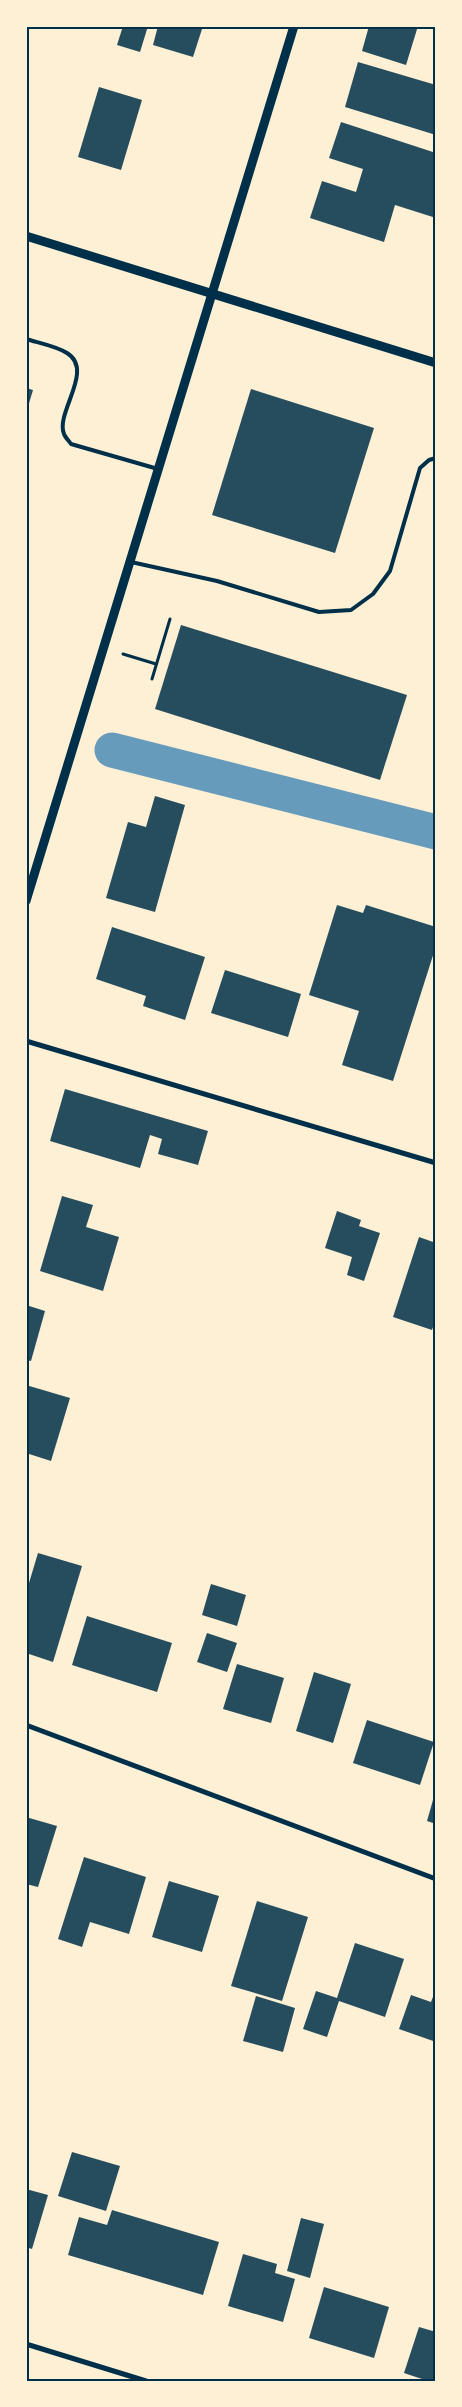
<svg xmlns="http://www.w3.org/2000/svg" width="462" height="2407" font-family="'Alegreya Sans',sans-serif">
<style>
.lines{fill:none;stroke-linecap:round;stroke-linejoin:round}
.canal{stroke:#669bbc;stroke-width:35}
.building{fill:#264d5e}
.path{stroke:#003049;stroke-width:3}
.service{stroke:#003049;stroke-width:4}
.minor{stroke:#003049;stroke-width:5}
.tertiary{stroke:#003049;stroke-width:9}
.neatline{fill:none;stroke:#003049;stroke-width:2}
</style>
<rect width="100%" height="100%" fill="#fdf0d5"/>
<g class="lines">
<path class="canal" d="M112,750L436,832"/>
</g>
<g class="building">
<path d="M123,26H148L140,52L117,45Z"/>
<path d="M158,26H203L193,57L153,45Z"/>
<path d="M369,26H418L406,65L362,51Z"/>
<path d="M358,62L436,85V135L345,107Z"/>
<path d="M99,87L142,100L121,170L78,157Z"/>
<path d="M341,122L436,153V218L395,205L384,242L310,218L322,181L356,192L363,169L329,158Z"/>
<path d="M26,388L33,390L27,410H26Z"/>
<path d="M251,389L374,428L335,553L212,515Z"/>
<path d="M181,625L407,695L380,780L155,709Z"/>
<path d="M155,796L185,805L155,912L106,898L128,822L146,827Z"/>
<path d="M337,905L363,913L366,905L436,927V946L393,1081L342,1065L359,1011L309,995Z"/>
<path d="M112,927L205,957L185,1020L143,1006L146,996L96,979Z"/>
<path d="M225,970L301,994L288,1037L211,1013Z"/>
<path d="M65,1089L208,1131L198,1165L158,1154L162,1139L150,1135L140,1168L50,1141Z"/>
<path d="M62,1196L93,1205L86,1227L119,1237L103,1291L40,1271Z"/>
<path d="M337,1211L361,1220L359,1226L380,1233L364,1281L347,1275L352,1257L325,1248Z"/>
<path d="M419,1237L436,1243V1318L432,1330L393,1317Z"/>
<path d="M26,1305L45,1311L31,1361L26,1360Z"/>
<path d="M26,1385L70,1398L51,1461L26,1453Z"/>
<path d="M38,1553L82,1566L53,1662L26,1653V1593Z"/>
<path d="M211,1584L246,1595L237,1626L202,1615Z"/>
<path d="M87,1616L172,1643L157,1692L72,1665Z"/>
<path d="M207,1633L237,1643L227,1672L197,1662Z"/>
<path d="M237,1664L284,1678L271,1723L223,1709Z"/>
<path d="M314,1672L351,1684L333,1743L296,1731Z"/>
<path d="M367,1720L434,1742L420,1785L353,1763Z"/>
<path d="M435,1793H436V1824L427,1821Z"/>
<path d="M26,1817L57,1826L38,1887L26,1884Z"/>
<path d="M84,1857L146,1877L129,1934L90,1922L82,1947L58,1939Z"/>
<path d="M169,1881L219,1896L202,1952L152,1937Z"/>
<path d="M257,1901L308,1917L282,2001L231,1986Z"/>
<path d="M355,1943L404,1959L385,2017L339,2001L327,2037L303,2029L316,1991L337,1998Z"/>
<path d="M436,1989V2042L399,2029L411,1995L431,2002Z"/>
<path d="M256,1996L295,2008L283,2052L243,2041Z"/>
<path d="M72,2152L120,2166L106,2211L58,2196Z"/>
<path d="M26,2189L48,2195L32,2249L26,2247Z"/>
<path d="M112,2210L219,2242L203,2295L68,2255L79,2217L107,2225Z"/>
<path d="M301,2218L324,2224L310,2278L287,2271Z"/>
<path d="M243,2254L277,2264L275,2273L295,2279L283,2322L228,2306Z"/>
<path d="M324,2287L389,2307L374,2358L309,2338Z"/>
<path d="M419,2327L436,2332V2381H428L404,2373Z"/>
</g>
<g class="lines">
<g class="path">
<path d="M123,654L156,664"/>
<path d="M152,679L170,619"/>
</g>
<g class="service">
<path d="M26,339C39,343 56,346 67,353C95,370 55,413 64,434C65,437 69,441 71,444L158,469"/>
<path d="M131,562L217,581L319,612L351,610L373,594L390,571L420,468L429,460L436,458"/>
</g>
<g class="minor">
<path d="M26,1041L436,1163"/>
<path d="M26,1725L436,1879"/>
<path d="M26,2344L146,2381"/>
</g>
<g class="tertiary">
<path d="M26,236L436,363"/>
<path d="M26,901L294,26"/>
</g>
</g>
<rect width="462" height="2407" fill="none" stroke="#fdf0d5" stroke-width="55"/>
<rect x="28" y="28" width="406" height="2352" class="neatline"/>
</svg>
